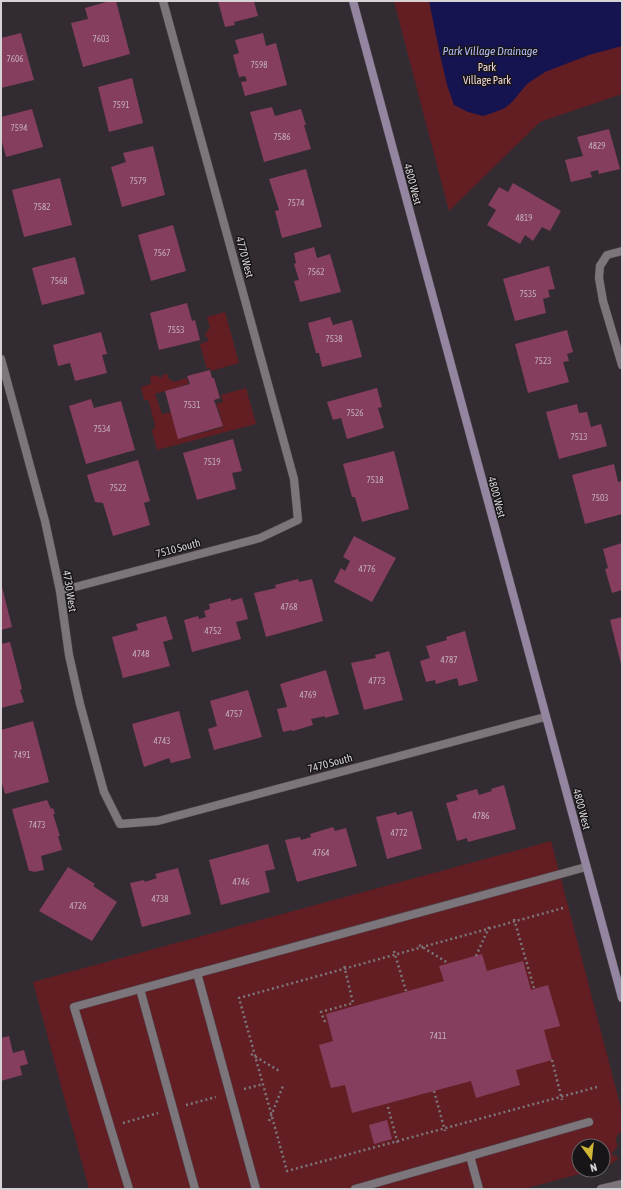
<svg xmlns="http://www.w3.org/2000/svg" width="623" height="1190" font-family="'Asap Condensed',sans-serif">
<style>
.green{fill:#631e23}
.water{fill:#161450}
.building{fill:#863e5e}
.lines{fill:none;stroke-linecap:round;stroke-linejoin:round}
.service-casing{stroke:#4f494f;stroke-width:9}
.minor-casing{stroke:#4f494f;stroke-width:9}
.secondary-casing{stroke:#4f494f;stroke-width:9}
.path{stroke:#7c777c;stroke-width:2.5;stroke-dasharray:2 3;stroke-linecap:butt}
.service{stroke:#7d757c;stroke-width:8}
.minor{stroke:#7d757c;stroke-width:8}
.secondary{stroke:#9485a0;stroke-width:8}
.labels{text-anchor:middle;dominant-baseline:central;stroke-width:3;stroke-linejoin:round;paint-order:stroke}
.number-label{font-size:9px;fill:#c2adb8}
.park-label{font-size:11px;fill:#efd6d6;stroke:#181518}
.street-label{font-size:11px;fill:#d6d2d6;stroke:#181518}
.water-label{font-size:12px;font-style:italic;fill:#b0baf3;stroke:#181518}
</style>
<rect width="100%" height="100%" fill="#322c32"/>
<g class="green">
<path d="M394,1H622V94L540,122L449,211Z"/>
<path d="M225,312L239,363L211,371L210,368L207,369L200,344L208,341V339L205,335L210,327L207,317Z"/>
<path d="M164,374H167L169,379L174,382L187,378L188,384L155,394L162,414L171,412L179,439L223,427L219,410H218L216,404L223,402L221,395L246,388L256,424L157,450L152,430L154,429L155,425L149,402L148,400H144L141,387L151,384L150,377L155,375L161,378Z"/>
<path d="M551,841L622,1112V1132C615,1135 615,1140 618,1146L611,1154L619,1158L608,1166L603,1168V1146H579V1170H594L524,1189H89L33,982Z"/>
</g>
<path class="water" d="M429,1H622V46L589,55L545,72L527,84L513,101L505,108L495,112L483,116L468,112L454,105L447,85L440,55Z"/>
<g class="building">
<path d="M110,1H116L130,54L83,67L71,23L88,19L85,8Z"/>
<path d="M218,1H254L258,16L234,22L235,25L225,27Z"/>
<path d="M21,33L34,80L1,88V38Z"/>
<path d="M263,33L266,46L276,43L287,85L245,96L241,82L247,81L245,76L239,77L233,55L239,53L235,40Z"/>
<path d="M132,78L143,123L109,132L98,87Z"/>
<path d="M272,107L275,116L301,109L306,125H304L311,149L264,162L250,112Z"/>
<path d="M32,109L43,147L6,157L1,138V117Z"/>
<path d="M609,129L620,169L599,174L598,170L590,172L592,177L571,182L565,160L583,156L577,137Z"/>
<path d="M153,146L165,195L122,207L111,167L126,162L123,153Z"/>
<path d="M306,169L322,227L282,238L275,211L279,210L269,179Z"/>
<path d="M60,178L72,225L24,237L12,190Z"/>
<path d="M513,183L561,211L550,231L542,227L533,241L525,235L520,244L487,225L496,210L488,205L499,187L508,192Z"/>
<path d="M173,225L186,271L151,281L138,235Z"/>
<path d="M314,247L317,258L330,254L341,292L300,302L294,281L299,280L294,264L296,263L294,253Z"/>
<path d="M75,257L85,294L42,305L32,268Z"/>
<path d="M549,266L555,289L548,290L550,297L543,299L546,313L515,321L503,279Z"/>
<path d="M187,303L192,321L195,320L200,340L159,350L150,313Z"/>
<path d="M330,317L333,325L352,320L362,357L322,367L319,353H316L308,323Z"/>
<path d="M567,330L573,352L567,354L569,361L563,362L569,382L528,393L515,344Z"/>
<path d="M101,332L107,354L102,355L107,373L75,381L70,363L58,366L53,345Z"/>
<path d="M210,370L212,378H214L220,398L214,400L223,426L178,439L165,391L190,384L187,376Z"/>
<path d="M377,388L382,407L378,408L384,428L347,439L341,418L333,420L327,402Z"/>
<path d="M91,399L94,408L121,401L135,450L86,464L69,406Z"/>
<path d="M577,404L579,413L587,412L591,427L601,424L607,446L559,459L546,412Z"/>
<path d="M233,439L242,471L232,473L236,489L197,500L183,453Z"/>
<path d="M394,451L409,509L362,522L355,497H352L343,464Z"/>
<path d="M138,460L150,501L144,503L150,525L113,536L103,503L95,502L87,475Z"/>
<path d="M614,464L618,482L622,481V514L585,524L572,475Z"/>
<path d="M354,536L396,558L372,602L334,582L341,568L345,571L350,561L343,557Z"/>
<path d="M622,543V590L612,593L605,569L608,568L603,549Z"/>
<path d="M298,579L299,582L312,579L323,621L266,637L254,593L276,588L275,585Z"/>
<path d="M1,583L12,627L1,630Z"/>
<path d="M231,598V601L242,598L248,619L236,622L241,639L192,652L184,620L198,616L199,619L206,617L204,611L210,609L209,604Z"/>
<path d="M166,616L173,639L163,642L170,666L123,678L112,637L138,630L136,624Z"/>
<path d="M622,617V664H621L610,620Z"/>
<path d="M465,631L478,681L459,686L457,678L436,684L435,680L426,682L420,661L430,658L426,646L447,640L446,637Z"/>
<path d="M10,642L22,689L20,690L24,702L1,708V644Z"/>
<path d="M389,651L403,700L364,710L351,663L376,658L375,655Z"/>
<path d="M326,670L339,714L325,718V716L311,719L313,725L293,731L292,730L283,732L277,709L287,707L280,684Z"/>
<path d="M248,690L262,737L214,750L208,729L217,726L210,701Z"/>
<path d="M179,711L191,758L171,763L169,758L144,767L132,724Z"/>
<path d="M33,721L49,782L5,794L1,780V730Z"/>
<path d="M504,785L516,829L468,842L467,838L457,841L446,803L458,800L456,795L477,789L479,795L492,791L491,789Z"/>
<path d="M47,800L51,809L53,808L55,814H53L60,836H58L62,850L41,856L44,870L34,872L32,871H29L12,809Z"/>
<path d="M412,811L422,849L387,859L376,817L396,812L397,815Z"/>
<path d="M333,827L335,831L346,828L357,866L297,882L285,840L300,837L301,840L311,837L310,834Z"/>
<path d="M268,844L275,869L265,871L270,892L221,905L209,860Z"/>
<path d="M68,867L95,884L93,886L117,902L92,941L39,911Z"/>
<path d="M178,868L191,914L142,927L130,883L144,880L145,882L157,878L155,874Z"/>
<path d="M482,954L487,971L523,961L531,990L548,985L560,1026L544,1030L552,1060L516,1070L520,1085L476,1098L471,1081L352,1113L345,1085L331,1088L319,1045L333,1041L326,1014L444,981L439,966Z"/>
<path d="M9,1036L13,1053L24,1050L28,1064L20,1066L22,1075L1,1081V1038Z"/>
<path d="M387,1120L392,1139L374,1144L369,1125Z"/>
</g>
<g class="lines">
<defs>
<g id="service">
<path d="M197,973L256,1189"/>
<path d="M140,989L195,1189"/>
<path d="M470,1156L479,1189"/>
<path d="M129,1189L74,1007L586,867"/>
<path d="M355,1189L589,1122"/>
</g>
<g id="minor">
<path d="M622,251L607,255L600,266L599,278L603,301L622,365"/>
<path d="M1,359L45,521L60,591L69,655L80,704L104,792L120,824L158,821L545,717"/>
<path d="M60,591L260,538L298,520L294,479L163,1"/>
<path d="M601,1189L622,1184"/>
</g>
<path id="secondary" d="M353,1L622,998"/>
</defs>
<use href="#service" class="service-casing"/>
<use href="#minor" class="minor-casing"/>
<use href="#secondary" class="secondary-casing"/>
<g class="path">
<path d="M563,908L239,998L287,1171L597,1087"/>
<path d="M514,919L534,988"/>
<path d="M419,945L448,963"/>
<path d="M394,951L406,991"/>
<path d="M476,956L490,925"/>
<path d="M325,1022L321,1012L353,1003L344,965"/>
<path d="M251,1054L281,1072"/>
<path d="M552,1060L562,1100"/>
<path d="M244,1089L263,1084"/>
<path d="M434,1091L445,1131"/>
<path d="M186,1105L216,1097"/>
<path d="M388,1107L398,1144"/>
<path d="M269,1121L283,1086"/>
<path d="M123,1123L158,1113"/>
</g>
<use href="#service" class="service"/>
<use href="#minor" class="minor"/>
<use href="#secondary" class="secondary"/>
</g>
<g class="labels">
<g class="number-label">
<text x="101" y="39">7603</text>
<text x="15" y="59">7606</text>
<text x="259" y="65">7598</text>
<text x="121" y="105">7591</text>
<text x="19" y="128">7594</text>
<text x="282" y="137">7586</text>
<text x="597" y="146">4829</text>
<text x="138" y="181">7579</text>
<text x="296" y="203">7574</text>
<text x="42" y="207">7582</text>
<text x="524" y="218">4819</text>
<text x="162" y="253">7567</text>
<text x="316" y="272">7562</text>
<text x="59" y="281">7568</text>
<text x="528" y="294">7535</text>
<text x="176" y="330">7553</text>
<text x="334" y="339">7538</text>
<text x="543" y="361">7523</text>
<text x="192" y="405">7531</text>
<text x="355" y="413">7526</text>
<text x="102" y="429">7534</text>
<text x="579" y="437">7513</text>
<text x="212" y="462">7519</text>
<text x="375" y="480">7518</text>
<text x="118" y="488">7522</text>
<text x="600" y="498">7503</text>
<text x="367" y="569">4776</text>
<text x="289" y="607">4768</text>
<text x="213" y="631">4752</text>
<text x="141" y="654">4748</text>
<text x="449" y="660">4787</text>
<text x="377" y="681">4773</text>
<text x="308" y="695">4769</text>
<text x="234" y="714">4757</text>
<text x="162" y="741">4743</text>
<text x="22" y="755">7491</text>
<text x="481" y="816">4786</text>
<text x="37" y="825">7473</text>
<text x="399" y="833">4772</text>
<text x="321" y="853">4764</text>
<text x="241" y="882">4746</text>
<text x="160" y="899">4738</text>
<text x="78" y="906">4726</text>
<text x="438" y="1036">7411</text>
</g>
<g class="park-label">
<text x="487" y="67">Park<tspan x="487" dy="13">Village Park</tspan></text>
</g>
<g class="street-label">
<text transform="translate(413 184) rotate(75)">4800 West</text>
<text transform="translate(245 257) rotate(75)">4770 West</text>
<text transform="translate(497 497) rotate(75)">4800 West</text>
<text transform="translate(178 548) rotate(-15)">7510 South</text>
<text transform="translate(70 591) rotate(81)">4730 West</text>
<text transform="translate(330 763) rotate(-15)">7470 South</text>
<text transform="translate(582 809) rotate(75)">4800 West</text>
</g>
<g class="water-label">
<text x="490" y="51">Park Village Drainage</text>
</g>
</g>
<rect width="623" height="1190" fill="none" stroke="#d6d2d6" stroke-width="4"/>
<g transform="translate(591 1158) rotate(165)"><circle r="19" fill="#181518" stroke="#646164"/>
<path d="M0-3L7 15L0 10L-7 15Z" fill="#d0b736"/>
<text y="-6" font-size="11" font-weight="bold" text-anchor="middle" fill="#d6d2d6">N</text>
</g>
</svg>
